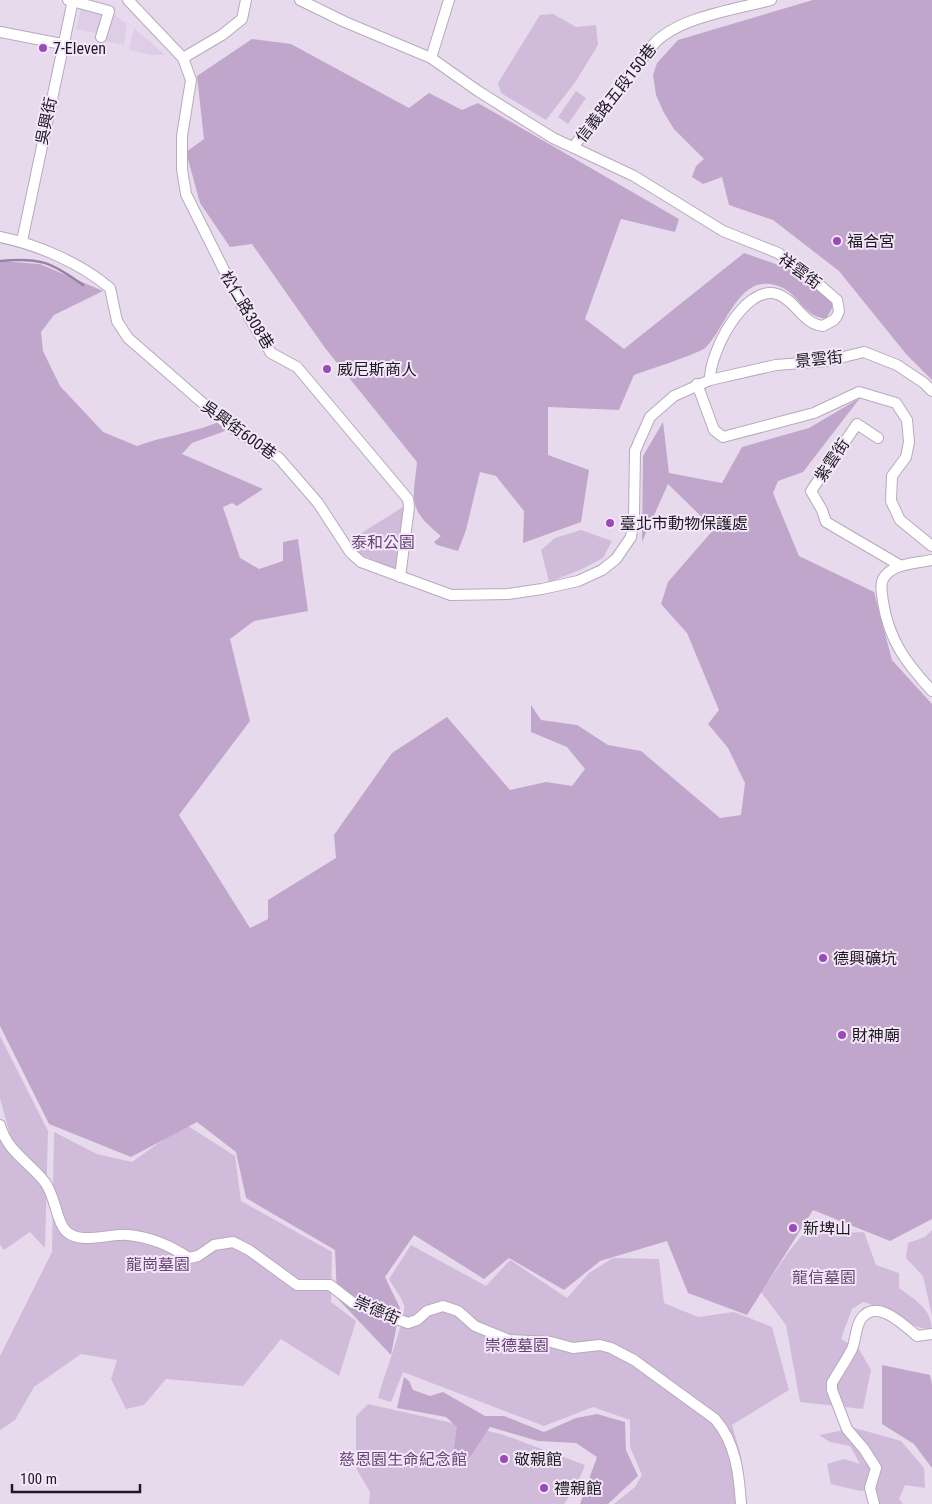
<svg xmlns="http://www.w3.org/2000/svg" width="932" height="1504" font-family="'Roboto Condensed','Noto Sans TC',sans-serif">
<style>
.built{fill:#decde6}
.green{fill:#d1bbda}
.forest{fill:#c1a6cc}
.lines{fill:none;stroke-linecap:round;stroke-linejoin:round}
.stream{stroke:#9a80a5;stroke-width:2.5}
.minor-casing{stroke:#b6aabb;stroke-width:12}
.minor{stroke:#fff;stroke-width:10}
.poi-dot{fill:#9b4ab9;stroke:#f4e7fa;stroke-width:2}
.labels{text-anchor:middle;dominant-baseline:central;stroke-width:4;stroke-linejoin:round;paint-order:stroke}
.poi-label{font-size:16px;fill:#1e1a20;stroke:#f4e7fa;text-anchor:start}
.street-label{font-size:16px;fill:#1e1a20;stroke:#f4e7fa}
.park-label{font-size:16px;fill:#674376;stroke:#f4e7fa}
</style>
<rect width="100%" height="100%" fill="#e7daed"/>
<g class="built">
<path d="M83,0L102,5L127,24L124,45L104,41L106,35L76,29Z"/>
<path d="M134,28L165,55H151L129,50Z"/>
</g>
<g class="green">
<path d="M553,14L576,27L596,25L598,45L576,81L546,120L501,93L498,83L540,15Z"/>
<path d="M576,91L586,98L568,124L558,117Z"/>
<path d="M403,507L406,510L398,571L360,554L350,545L352,539Z"/>
<path d="M581,530L612,541L603,558L580,570L549,582L541,550L555,538Z"/>
<path d="M0,1036L48,1131L45,1248L30,1232L4,1250L0,1245V1140L10,1135L0,1098Z"/>
<path d="M185,1124L235,1156L241,1201L332,1252L331,1302L356,1321L339,1376L281,1339L243,1386L166,1379L144,1405L126,1409L111,1379L117,1360L81,1354L34,1387L15,1420L0,1430V1356L52,1252L54,1132L97,1154L132,1162Z"/>
<path d="M813,1222L819,1234L864,1232L876,1265L899,1273V1288C915,1300 931,1308 932,1329C918,1332 883,1307 863,1302L852,1309L841,1339L859,1349L871,1370L863,1409L800,1402L786,1325L761,1292L790,1250Z"/>
<path d="M932,1230V1316L923,1276L906,1258L908,1243L925,1237Z"/>
<path d="M411,1245L486,1286L510,1260L567,1298L589,1273L613,1258L659,1259L664,1303L698,1317L734,1312L772,1327L789,1390L732,1425L741,1456L747,1504H614L635,1487L642,1475L630,1447V1420L593,1407L544,1426L403,1372L391,1402L378,1398C382,1382 407,1315 404,1305C401,1296 393,1287 389,1279Z"/>
<path d="M368,1404L501,1434L585,1465L576,1487L564,1504H369L370,1492L356,1468V1416Z"/>
<path d="M855,1428L901,1441L924,1468L925,1488L905,1485L899,1499L903,1504H878L876,1490L860,1491L831,1484L827,1464L844,1459L860,1464L850,1446L830,1442L819,1435Z"/>
</g>
<g class="forest">
<path d="M813,0H932V380L906,354L839,271L773,220L729,205L722,177L703,184L692,177L696,166L704,159L674,129L664,113L656,95L653,75L657,63L678,40Z"/>
<path d="M252,39L291,44L409,108L429,93L462,110L478,103L679,219L675,232L621,219L585,319L624,349L744,253L802,273L835,303L826,319C799,315 799,288 770,284C737,279 724,331 705,348C698,354 647,370 634,375L619,410L548,407V455L589,470L581,522L523,543L524,511L496,476L480,472L466,530L458,551L437,545L434,542L441,536C407,508 413,502 417,462L325,348L252,244L230,247L200,203L186,152L204,139L197,76Z"/>
<path d="M0,261L40,264L103,291L54,315L41,332L43,351L60,386L103,432L137,446C164,436 192,433 219,422L225,431L192,443L182,454L263,489L237,506L232,503L223,507L240,558L259,569L283,561V542L298,539L308,611L254,621L230,639L250,721L179,815L250,928L268,919V900L336,858L334,835L392,753L447,717L510,790L546,782L572,786L585,769L567,747L531,732V705L541,720L577,725L608,745L641,751L720,818L741,815L745,783L728,748L708,724L719,710L687,633L661,604L668,582L714,529L668,484L642,542L643,456L663,422L669,473L722,483L742,447L809,428L860,398L803,472L778,481L773,493L799,556L874,592L892,660L932,704V1219L890,1241L813,1210L747,1315L688,1293L667,1241L600,1261L564,1290L509,1258L484,1279L414,1235L385,1277L400,1308L391,1355L337,1298L335,1250L246,1198L236,1152L197,1122L131,1157L49,1124L0,1026Z"/>
<path d="M882,1365L930,1375L932,1384V1468L914,1444L882,1424Z"/>
<path d="M404,1377L409,1381L413,1390L430,1396L443,1392L485,1416H504L544,1432L576,1418L597,1414L625,1422L626,1450L638,1476L608,1504H580L597,1457L576,1443L538,1441L490,1427L470,1457L452,1461L457,1427L446,1417L397,1408Z"/>
</g>
<g class="lines">
<path class="stream" d="M0,261C40,257 51,262 83,285"/>
<defs>
<g id="minor">
<path d="M68,0L109,11L101,37"/>
<path d="M128,0L183,58L191,80L182,136V169L186,194L242,306L271,353L297,367L408,499L409,507L400,577"/>
<path d="M300,0L345,22L431,58L478,91L553,138L634,176L723,231L778,253L800,268L837,300L839,311L837,316L834,320L823,326C802,324 796,300 777,294C744,284 709,354 710,380"/>
<path d="M0,32L62,44"/>
<path d="M183,58L222,35L242,19L246,0"/>
<path d="M431,58L449,0"/>
<path d="M574,146L653,45C677,17 737,9 771,0"/>
<path d="M0,237C39,245 80,263 110,288L117,321L128,338L228,425L279,458L318,503L350,552L361,562L451,595L508,594L542,589L578,581L602,570L616,559L631,537L634,518L635,451L650,417L674,396L710,380L776,365L827,361L864,352L897,365L924,383L932,391"/>
<path d="M22,241L73,0"/>
<path d="M697,384L714,430L723,437L814,413L859,392L896,403L907,420L909,442L906,457L892,476L891,501L900,520L932,546"/>
<path d="M878,438L857,424L811,491L822,510L826,522L901,566"/>
<path d="M932,560C918,563 895,563 885,576C879,583 882,593 883,602C889,640 906,663 932,691"/>
<path d="M0,1125C7,1151 28,1161 44,1181C56,1196 55,1218 65,1230C78,1246 110,1233 128,1235C150,1237 171,1246 189,1258L198,1256L214,1245L233,1242L249,1250L297,1285H330L353,1303L408,1323L417,1320L427,1311L443,1306L458,1311L475,1326L509,1340L551,1342L573,1348L600,1345L611,1348L634,1360L715,1419C736,1443 739,1474 741,1504"/>
<path d="M874,1504L870,1488L876,1468L864,1449L847,1429L832,1390V1383C838,1372 846,1361 852,1349C856,1340 855,1328 861,1319C876,1297 904,1325 917,1336L932,1334"/>
</g>
</defs>
<use href="#minor" class="minor-casing"/>
<use href="#minor" class="minor"/>
</g>
<g class="poi-dot">
<circle cx="43" cy="48" r="5"/>
<circle cx="837" cy="241" r="5"/>
<circle cx="327" cy="369" r="5"/>
<circle cx="610" cy="523" r="5"/>
<circle cx="823" cy="958" r="5"/>
<circle cx="842" cy="1035" r="5"/>
<circle cx="793" cy="1228" r="5"/>
<circle cx="504" cy="1459" r="5"/>
<circle cx="544" cy="1488" r="5"/>
</g>
<g class="labels">
<g class="poi-label">
<text x="53" y="48">7-Eleven</text>
<text x="847" y="241">福合宮</text>
<text x="337" y="369">威尼斯商人</text>
<text x="620" y="523">臺北市動物保護處</text>
<text x="833" y="958">德興礦坑</text>
<text x="852" y="1035">財神廟</text>
<text x="803" y="1228">新埤山</text>
<text x="514" y="1459">敬親館</text>
<text x="554" y="1488">禮親館</text>
</g>
<g class="street-label">
<text transform="translate(616 93) rotate(-52)">信義路五段150巷</text>
<text transform="translate(46 121) rotate(-78)">吳興街</text>
<text transform="translate(800 271) rotate(36)">祥雲街</text>
<text transform="translate(247 310) rotate(59)">松仁路308巷</text>
<text transform="translate(819 359) rotate(-6)">景雲街</text>
<text transform="translate(239 430) rotate(36)">吳興街600巷</text>
<text transform="translate(832 460) rotate(-56)">紫雲街</text>
<text transform="translate(377 1310) rotate(23)">崇德街</text>
</g>
<g class="park-label">
<text x="383" y="542">泰和公園</text>
<text x="158" y="1264">龍崗墓園</text>
<text x="824" y="1277">龍信墓園</text>
<text x="517" y="1345">崇德墓園</text>
<text x="403" y="1459">慈恩園生命紀念館</text>
</g>
</g>
<path d="M12 1484v8h128v-8" fill="none" stroke="#1e1a20" stroke-width="2.5"/>
<text x="20" y="1484" font-size="15" fill="#1e1a20" stroke="#f4e7fa" stroke-width="4" paint-order="stroke">100 m</text>
</svg>
